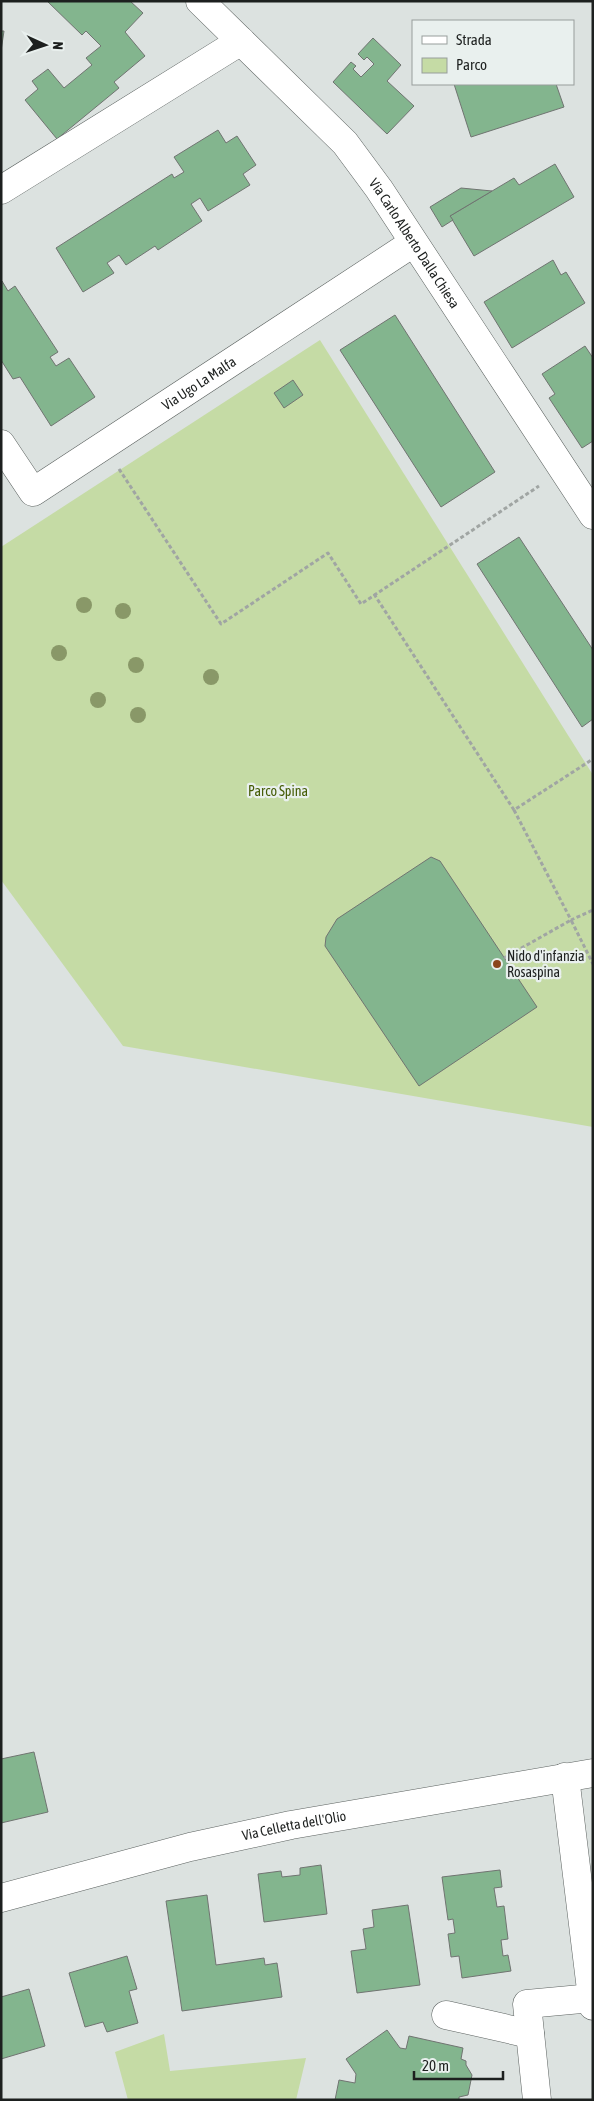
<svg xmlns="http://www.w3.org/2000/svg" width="594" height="2101" font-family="'Asap Condensed',sans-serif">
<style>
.green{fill:#c5dba5}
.building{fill:#83b58e;stroke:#707471}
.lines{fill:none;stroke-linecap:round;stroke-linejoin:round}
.minor-casing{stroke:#5c6260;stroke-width:29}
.path{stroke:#a0a5a3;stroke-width:3;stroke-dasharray:4 2.5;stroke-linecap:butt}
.minor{stroke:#fff;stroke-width:28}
.tree{fill:#899868}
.poi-dot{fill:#8b461c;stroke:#e9f0ee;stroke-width:2}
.labels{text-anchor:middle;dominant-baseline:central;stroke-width:4.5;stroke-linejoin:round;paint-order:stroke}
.street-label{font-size:14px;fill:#1d201f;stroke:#e9f0ee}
.park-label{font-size:14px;fill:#455c06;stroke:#e9f0ee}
.poi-label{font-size:14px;fill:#1d201f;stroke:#e9f0ee;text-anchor:start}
</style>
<rect width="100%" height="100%" fill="#dce2e0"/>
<g class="green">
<path d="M320,340L593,775V1127L123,1046L1,880V547Z"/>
<path d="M164,2034L170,2071L306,2058L296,2100H128L115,2052Z"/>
</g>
<g class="building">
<path d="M47,1H130L143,13L125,32L145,56L114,82L119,88L57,139L25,100L38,89L32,81L48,69L64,88L92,65L86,58L101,46L86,31L82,35Z"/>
<path d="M1,31H4L1,51Z"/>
<path d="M373,38L401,65L387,81L414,106L387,134L333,82L351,62L356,66L353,69L361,77L374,64L367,57L364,60L358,54Z"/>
<path d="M454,84H556L564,107L471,137Z"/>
<path d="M218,130L226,143L237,136L256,165L243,174L250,185L208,211L200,198L191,204L202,221L158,250L155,246L126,265L119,255L107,263L114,273L83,292L56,248L172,174L174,178L184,172L174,157Z"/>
<path d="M555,164L574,197L474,256L450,216L514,178L519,185Z"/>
<path d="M461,188L492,191L450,216L453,220L442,227L430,207Z"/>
<path d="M553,260L561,275L566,272L585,303L512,348L484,302Z"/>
<path d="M2,281L8,291L15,286L58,352L50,357L56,366L69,358L95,397L51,426L20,377L13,379L1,360Z"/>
<path d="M395,315L495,472L441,507L340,350Z"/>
<path d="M585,346L593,358V441L582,448L549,398L555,394L542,374Z"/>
<path d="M293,380L303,395L284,408L274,393Z"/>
<path d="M519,537L593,650V719L582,727L477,564Z"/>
<path d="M431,857L440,861L537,1007L419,1086L325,946L326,937L337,919Z"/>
<path d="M34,1752L48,1812L1,1823V1759Z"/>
<path d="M321,1865L327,1914L264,1922L258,1874L281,1871L282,1877L300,1875V1868Z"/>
<path d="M500,1870L502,1887L494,1888L497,1907L504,1906L508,1939L501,1940L503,1956L508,1955L511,1971L462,1978L459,1956L451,1957L448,1934L455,1933L453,1919L448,1920L442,1877Z"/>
<path d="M207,1895L216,1965L264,1958L265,1965L277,1963L282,1997L182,2011L166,1901Z"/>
<path d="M408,1905L420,1985L357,1993L351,1951L366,1949L363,1929L374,1927L372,1910Z"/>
<path d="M127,1956L137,1989L129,1991L138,2023L107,2032L103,2022L85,2027L69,1973Z"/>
<path d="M29,1989L45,2046L1,2059V1997Z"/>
<path d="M387,2030L400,2048L406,2049L409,2036L463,2048L461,2059L466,2061V2065L472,2075L468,2095L459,2097V2100H335L339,2080L355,2083L356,2074L346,2059Z"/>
</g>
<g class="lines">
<defs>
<g id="minor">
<path id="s1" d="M200,1L345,143L379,189L593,515"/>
<path d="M1,190L241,41"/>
<path id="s2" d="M1,444L33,492L413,243"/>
<path d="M565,1777L593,2006"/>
<path id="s3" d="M1,1898L190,1847L291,1825L593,1773"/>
<path d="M446,2015L530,2034"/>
<path d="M537,2100L527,2004L592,1998"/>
</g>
</defs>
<use href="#minor" class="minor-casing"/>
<g class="path">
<path d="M119,469L221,624L328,553L361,604L539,486"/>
<path d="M374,594L514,810L593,759"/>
<path d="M514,810L571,920L593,910"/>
<path d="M504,958L571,920L593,964"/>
</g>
<use href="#minor" class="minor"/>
</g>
<g class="tree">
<circle cx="84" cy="605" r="8"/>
<circle cx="123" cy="611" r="8"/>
<circle cx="59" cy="653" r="8"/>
<circle cx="136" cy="665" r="8"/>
<circle cx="211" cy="677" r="8"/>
<circle cx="98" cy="700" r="8"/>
<circle cx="138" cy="715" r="8"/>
</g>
<circle class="poi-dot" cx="497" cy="964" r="5"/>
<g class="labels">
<g class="street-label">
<text stroke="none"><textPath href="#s1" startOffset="325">Via Carlo Alberto Dalla Chiesa</textPath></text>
<text stroke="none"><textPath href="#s2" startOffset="256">Via Ugo La Malfa</textPath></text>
<text stroke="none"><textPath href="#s3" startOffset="302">Via Celletta dell'Olio</textPath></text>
</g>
<g class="park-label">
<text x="278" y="791">Parco Spina</text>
</g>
<g class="poi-label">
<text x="507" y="956">Nido d'infanzia<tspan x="507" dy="16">Rosaspina</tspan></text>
</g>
</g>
<rect width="594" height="2101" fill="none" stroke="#1d201f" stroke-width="5"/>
<rect x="412" y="20" width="162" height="65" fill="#e9f0ee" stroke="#979d9b"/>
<rect x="422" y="36" width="25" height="8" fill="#ffffff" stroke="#979d9b"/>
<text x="456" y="45" font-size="15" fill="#1d201f">Strada</text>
<rect x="422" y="58" width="25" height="15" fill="#c5dba5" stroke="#979d9b"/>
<text x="456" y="70" font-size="15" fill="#1d201f">Parco</text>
<g transform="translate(45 45) rotate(93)" stroke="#e9f0ee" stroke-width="4" paint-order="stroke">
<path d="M0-4L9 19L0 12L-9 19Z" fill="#1d201f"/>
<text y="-8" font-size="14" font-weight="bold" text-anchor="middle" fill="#1d201f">N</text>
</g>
<path d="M414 2071v8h89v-8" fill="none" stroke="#1d201f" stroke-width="2.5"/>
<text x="422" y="2071" font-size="15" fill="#1d201f" stroke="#e9f0ee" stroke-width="4" paint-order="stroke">20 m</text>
</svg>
